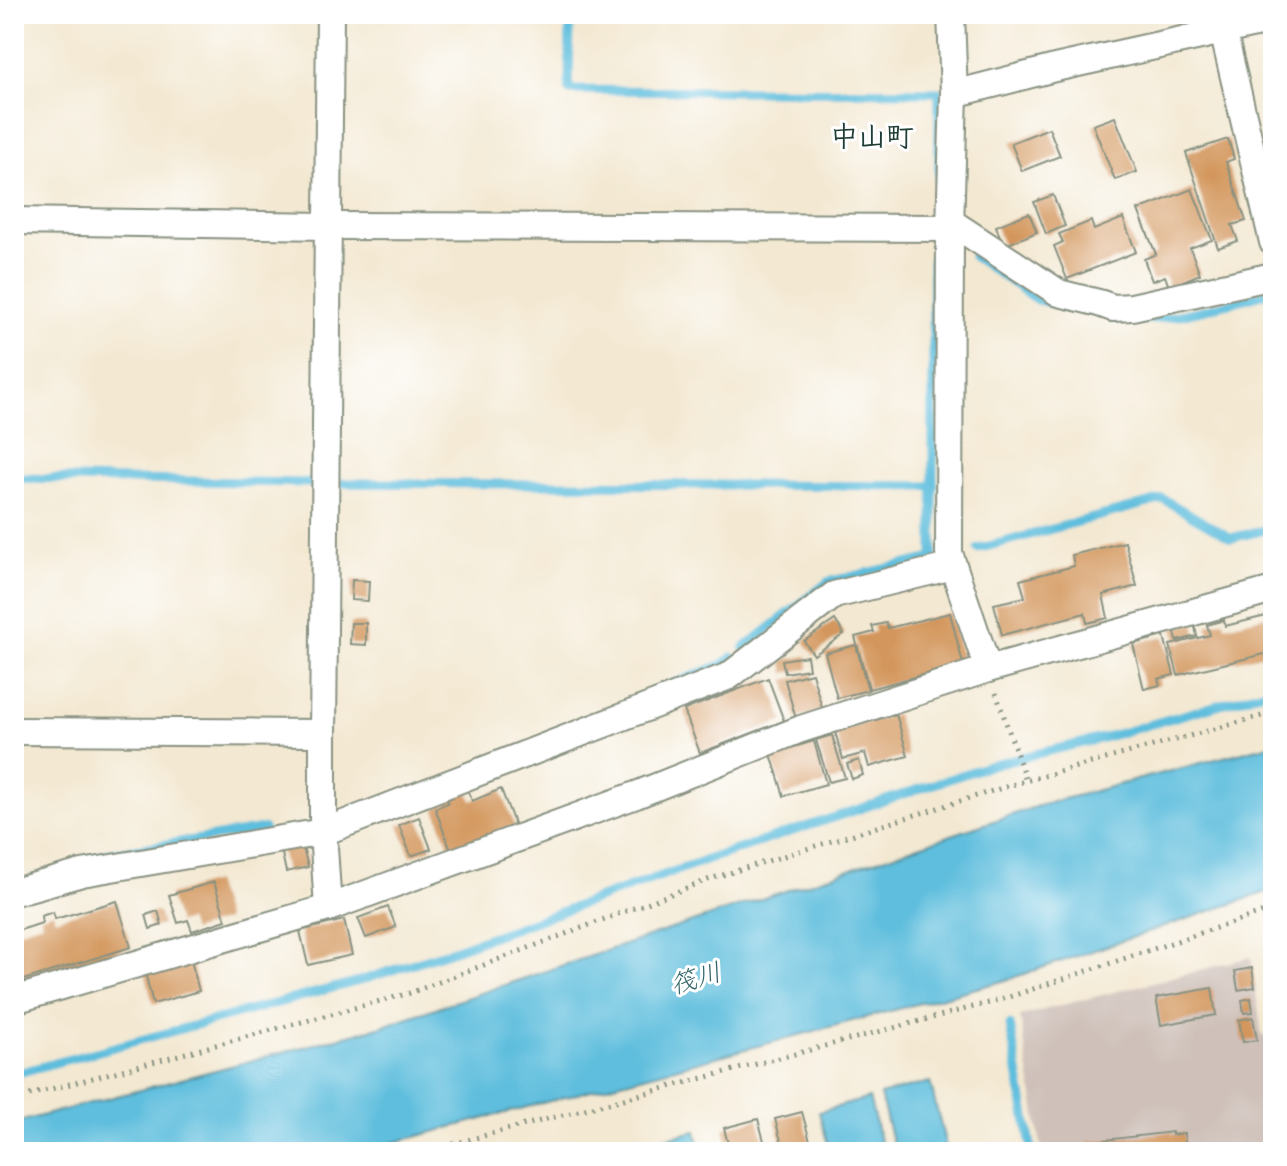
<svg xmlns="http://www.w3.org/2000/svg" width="1287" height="1166" font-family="'Comic Neue','Klee One',sans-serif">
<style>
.industrial{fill:#cfc1ba}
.water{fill:#5fbedd;stroke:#3f7e88;stroke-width:2}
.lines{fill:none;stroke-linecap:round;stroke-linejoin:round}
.stream{stroke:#5fbedd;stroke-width:9}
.building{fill:#d3965c}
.street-casing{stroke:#899282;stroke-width:30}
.path{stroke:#899282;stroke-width:5;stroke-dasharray:2 6;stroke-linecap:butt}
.street{stroke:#fff;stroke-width:26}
.labels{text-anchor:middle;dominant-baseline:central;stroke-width:6;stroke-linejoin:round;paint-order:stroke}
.water-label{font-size:26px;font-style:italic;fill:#326467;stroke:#fff}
.quarter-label{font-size:28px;font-weight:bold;fill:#1f3d34;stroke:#fff}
</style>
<rect width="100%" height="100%" fill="#fff"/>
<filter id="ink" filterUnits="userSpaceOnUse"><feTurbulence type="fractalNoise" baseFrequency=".0125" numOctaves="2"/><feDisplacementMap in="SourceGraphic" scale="16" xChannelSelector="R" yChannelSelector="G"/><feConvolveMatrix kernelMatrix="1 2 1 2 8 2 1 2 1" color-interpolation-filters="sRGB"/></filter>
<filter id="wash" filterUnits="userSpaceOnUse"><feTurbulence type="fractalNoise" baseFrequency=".006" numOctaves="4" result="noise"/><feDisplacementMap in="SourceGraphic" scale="32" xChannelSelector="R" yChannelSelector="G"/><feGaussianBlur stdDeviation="1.8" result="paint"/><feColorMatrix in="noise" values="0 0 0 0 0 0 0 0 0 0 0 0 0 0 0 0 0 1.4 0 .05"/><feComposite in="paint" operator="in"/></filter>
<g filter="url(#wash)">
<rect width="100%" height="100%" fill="#f3e8d1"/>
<path class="industrial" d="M1251,957L1262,1036L1273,1035V1152H1042L1020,1016Z"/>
<g class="water">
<path d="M1273,744V890L1003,981L358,1152H14V1123L379,1027L1041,805Z"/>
<path d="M930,1082L947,1150L939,1152H895L880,1095Z"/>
<path d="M869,1098L883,1152H830L819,1112Z"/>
<path d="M696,1131L701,1152H665L662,1139Z"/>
</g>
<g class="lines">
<g class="stream">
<path d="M570,14L569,90L939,92V183"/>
<path d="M973,256L1037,300L1061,306"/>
<path d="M1114,319C1159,326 1226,303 1271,292"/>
<path d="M14,478L311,483"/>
<path d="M343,483L934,486"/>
<path d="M978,549L1163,499L1231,538L1273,528"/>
<path d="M744,648L828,582L933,558V259"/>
<path d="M673,684L724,664L732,657"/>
<path d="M82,861L111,853L264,829"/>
<path d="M1010,1025L1032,1152"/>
<path d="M14,1074L359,981L448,952L706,860L994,764L1103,738L1273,689"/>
</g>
</g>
<g id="blocks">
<g class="building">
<path d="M1115,117L1137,172L1115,180L1093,125Z"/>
<path d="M1049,128L1060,156L1022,171L1011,143Z"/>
<path d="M1228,139L1234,159L1226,162L1246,221L1232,225L1238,241L1218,248L1186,153Z"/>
<path d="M1192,189L1212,240L1190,248L1200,274L1169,287L1165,276L1152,281L1144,259L1156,254L1138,210Z"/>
<path d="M1053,195L1065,226L1046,234L1034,202Z"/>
<path d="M1029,213L1037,232L1003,246L996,226Z"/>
<path d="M1123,218L1136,252L1067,279L1054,246L1063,242L1059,234L1091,221L1094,230Z"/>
<path d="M1125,542L1137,586L1103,595L1108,618L1087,623L1085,613L1002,635L994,604L1025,597L1020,580L1074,566L1072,555Z"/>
<path d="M352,580L369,581L368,601L351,600Z"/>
<path d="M950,613L963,664L869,689L855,637L874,632L872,626L886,623L888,628Z"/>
<path d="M1266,616L1273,644V652L1178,675L1170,645L1210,635L1207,625L1224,620L1225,626Z"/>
<path d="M835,620L844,634L814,655L804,641Z"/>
<path d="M351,623H366V645L350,644Z"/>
<path d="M1194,623L1197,636L1177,641L1174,628Z"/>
<path d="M1164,636L1174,675L1158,679L1160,685L1144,689L1133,644Z"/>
<path d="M856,645L868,690L837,698L825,653Z"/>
<path d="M807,656L809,669L785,673L782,660Z"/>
<path d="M812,673L823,711L796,719L785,680Z"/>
<path d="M768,678L784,721L700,753L684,710Z"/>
<path d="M896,714L908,756L869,767L865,753L843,759L835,732Z"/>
<path d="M832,735L845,778L829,782L816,740Z"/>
<path d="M814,741L826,784L784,796L771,754Z"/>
<path d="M859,760L863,775L852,779L847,764Z"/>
<path d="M467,788L472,801L501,789L515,826L451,851L435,808L448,803L446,796Z"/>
<path d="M419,817L431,849L411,856L399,825Z"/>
<path d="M302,844L308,867L286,872L281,849Z"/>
<path d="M214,882L226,920L192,931L188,920L178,923L169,895Z"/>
<path d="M117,901L131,947L20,981L14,961V932L42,923L41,916L53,912L55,919Z"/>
<path d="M388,907L396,927L366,938L358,918Z"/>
<path d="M158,911L162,925L150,929L146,915Z"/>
<path d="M344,920L352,955L308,965L300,931Z"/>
<path d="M191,960L199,991L153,1004L145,972Z"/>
<path d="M1252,968L1255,987L1238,990L1235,971Z"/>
<path d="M1212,988L1216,1015L1161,1025L1156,998Z"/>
<path d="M1251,998L1253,1012L1244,1013L1242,1000Z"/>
<path d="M1253,1017L1257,1040L1243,1042L1239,1020Z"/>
<path d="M802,1112L813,1152H784L775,1119Z"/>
<path d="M758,1119L767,1152H730L724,1128Z"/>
<path d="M1172,1132V1135L1184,1133L1186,1152H1089L1087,1142Z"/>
</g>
</g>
</g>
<g filter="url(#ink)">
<use href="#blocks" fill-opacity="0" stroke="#899282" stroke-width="2"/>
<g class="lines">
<defs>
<g id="street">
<path d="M330,14L323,733V832L328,908L636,795L801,729L988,669L1273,590"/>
<path d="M951,14L954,94L950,228L949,553L988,669"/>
<path d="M1219,14L1273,242"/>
<path d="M954,94L1055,68L1273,20"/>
<path d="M14,221L329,226L950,228"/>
<path d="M951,222L1059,293L1099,303L1113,308L1132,307L1273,276"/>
<path d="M14,731L323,733"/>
<path d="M14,892L82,873L323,832L729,676L834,595L953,566"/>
<path d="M14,1000L328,908"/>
</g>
</defs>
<use href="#street" class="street-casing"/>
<g class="path">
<path d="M996,693L1026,781"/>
<path d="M14,1099L410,993L713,878L1018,783L1273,713"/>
<path d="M422,1152L1000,1000L1273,909"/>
</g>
<use href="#street" class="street"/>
</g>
</g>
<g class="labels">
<g class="water-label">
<text transform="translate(696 979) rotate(-17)">筏川</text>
</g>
<g class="quarter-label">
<text x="872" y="137">中山町</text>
</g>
</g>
<rect width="1287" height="1166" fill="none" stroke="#fff" stroke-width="48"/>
</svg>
